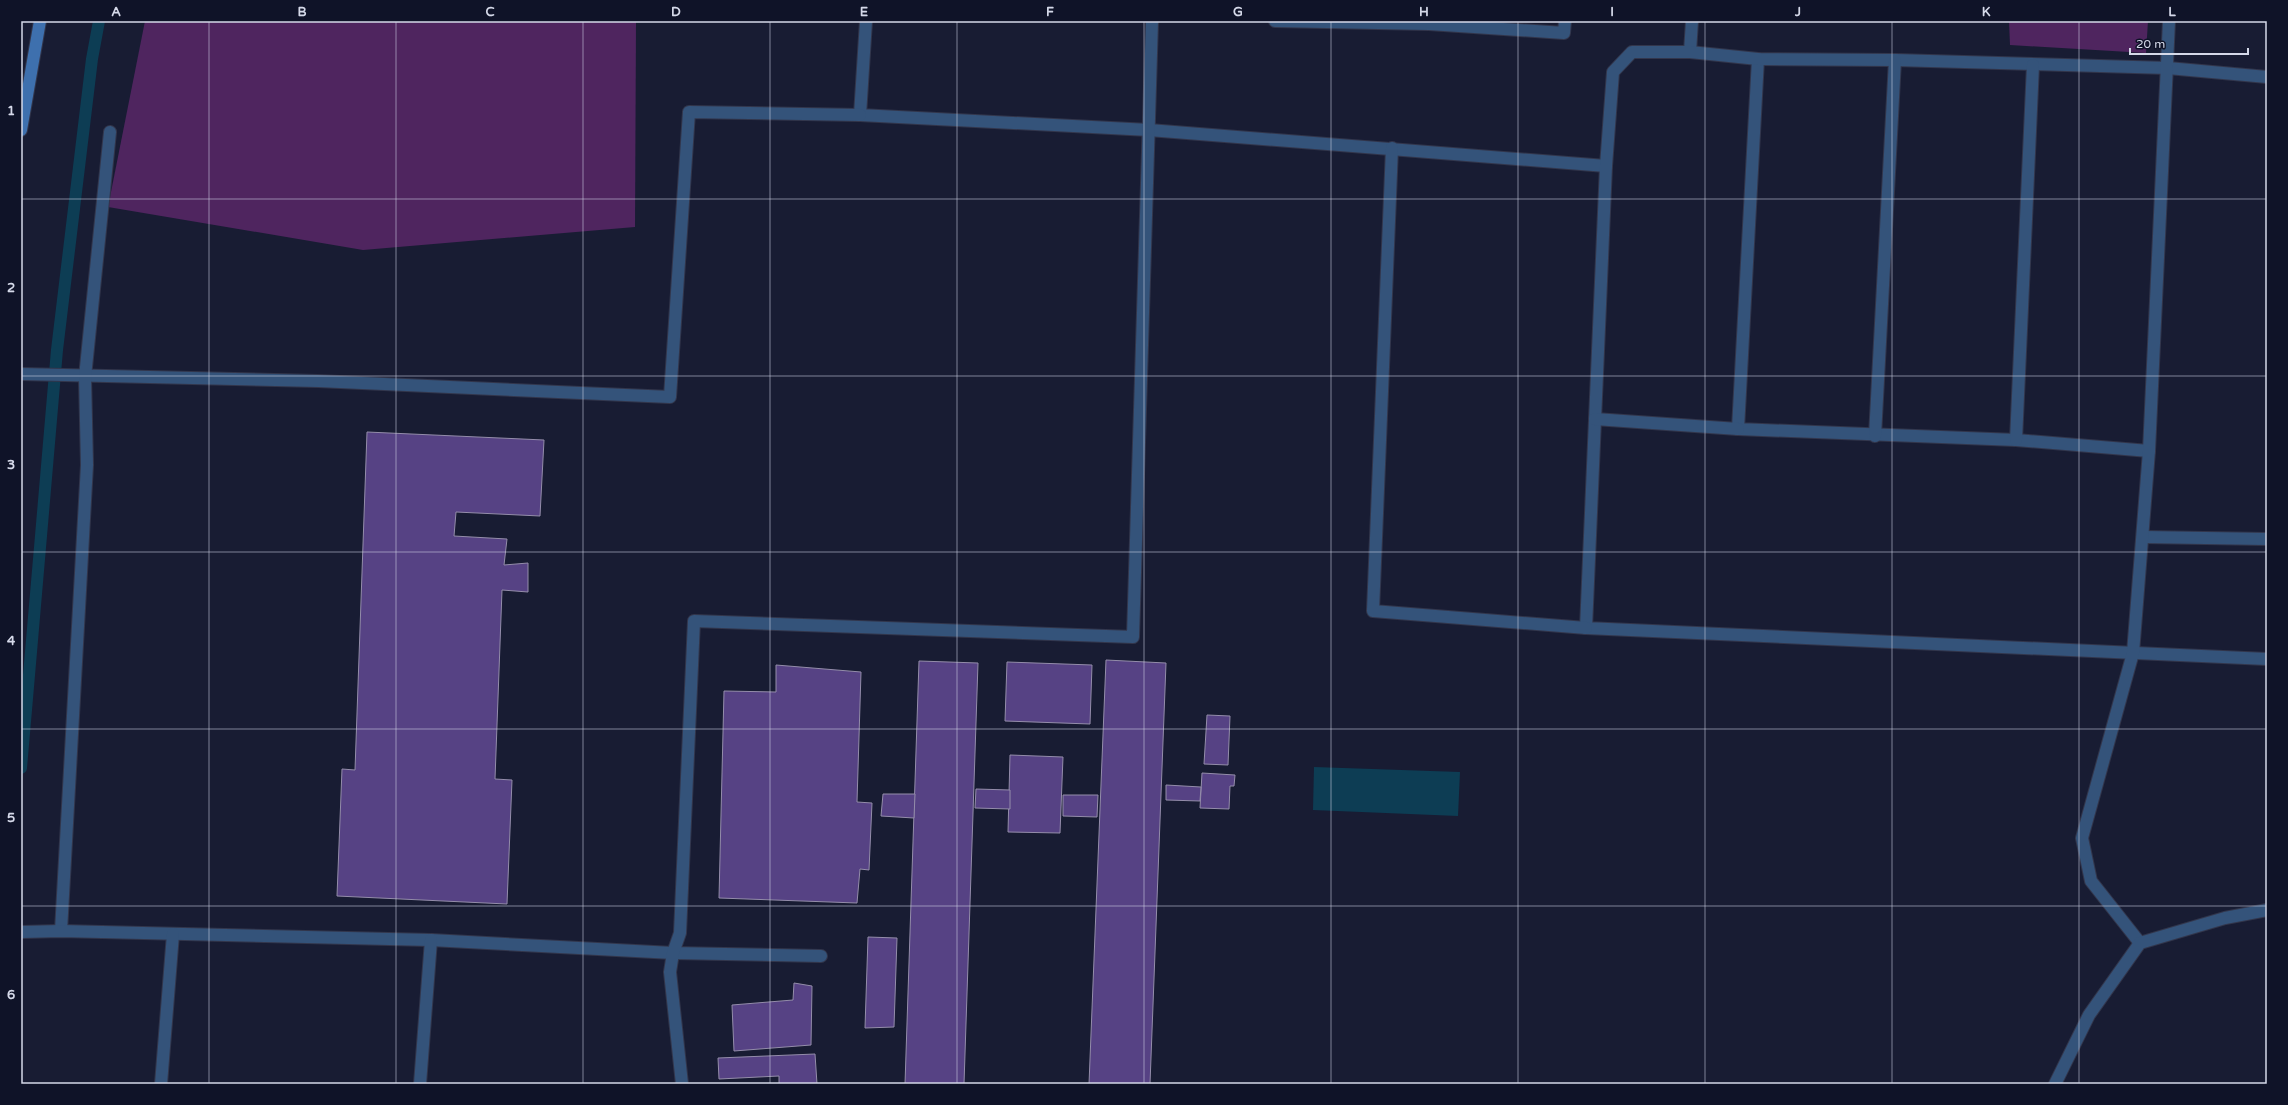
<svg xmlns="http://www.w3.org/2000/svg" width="2288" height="1105" font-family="'Varela Round',sans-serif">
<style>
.green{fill:#4f255f}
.water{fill:#0d3d54}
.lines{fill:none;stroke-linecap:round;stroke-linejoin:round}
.stream{stroke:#0d3d54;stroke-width:12}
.building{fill:#564284;stroke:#948daa}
.street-casing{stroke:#32364c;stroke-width:14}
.secondary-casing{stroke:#32364c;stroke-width:14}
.street{stroke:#34537a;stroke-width:12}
.secondary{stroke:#3e70ae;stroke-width:12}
.grid{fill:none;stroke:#d5d9e9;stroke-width:1;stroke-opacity:0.55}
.neatline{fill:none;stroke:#d5d9e9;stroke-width:1.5}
.grid-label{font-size:13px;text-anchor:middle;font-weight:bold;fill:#d5d9e9}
</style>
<rect width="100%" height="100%" fill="#181c33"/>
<g class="green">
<path d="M145,21H636L635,227L363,250L108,207Z"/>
<path d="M2009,21H2148L2146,53L2010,45Z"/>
</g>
<path class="water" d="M1314,767L1460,772L1458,816L1313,810Z"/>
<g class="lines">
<path class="stream" d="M21,768L57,350L92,59L99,21"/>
</g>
<g class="building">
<path d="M367,432L544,440L540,516L456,512L454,536L507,539L504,565L528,563V592L502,590L495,779L512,780L507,904L337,896L342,769L355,770Z"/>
<path d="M1106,660L1166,663L1150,1084H1089Z"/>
<path d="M919,661L978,663L964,1084H905Z"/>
<path d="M1007,662L1092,665L1090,724L1005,721Z"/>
<path d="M776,665L861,672L857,802L872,803L869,870L860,869L857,903L719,898L724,691L776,692Z"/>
<path d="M1207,715L1230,716L1228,765L1204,764Z"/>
<path d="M1010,755L1063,757L1060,833L1008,832Z"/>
<path d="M1202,773L1235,775L1234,786H1230L1229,809L1200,808Z"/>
<path d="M1166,785L1201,787L1200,801L1166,800Z"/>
<path d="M976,789L1010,790V809L975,808Z"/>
<path d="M883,794H915L914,818L881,816Z"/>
<path d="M1063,795H1098L1097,817L1063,816Z"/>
<path d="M868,937L897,938L894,1027L865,1028Z"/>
<path d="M794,983L812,986L811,1045L734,1051L732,1005L793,1000Z"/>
<path d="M815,1054L817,1084H779V1076L719,1079L718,1058Z"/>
</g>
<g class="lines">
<defs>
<g id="street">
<path d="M866,21L860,115L1149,130L1606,166"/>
<path d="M1275,21L1429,24L1564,33L1565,21"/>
<path d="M1690,52L1692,21"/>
<path d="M1758,59L1738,429L2016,440L2149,451"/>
<path d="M2267,77L2168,68L1895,60L1758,59L1690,52H1632L1613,72L1606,166L1586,628L2267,659"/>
<path d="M1392,148L1373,611L1586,628"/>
<path d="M21,374L318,381L670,397L689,112L860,115"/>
<path d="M1595,419L1738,429"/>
<path d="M1875,436L1895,60"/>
<path d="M2016,440L2033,65"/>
<path d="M2143,537L2267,539"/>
<path d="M61,931L87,465L85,377L110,132"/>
<path d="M21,932L61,931L431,940L673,953L821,956"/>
<path d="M2140,943L2091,881L2082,838L2133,653L2149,451L2169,21"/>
<path d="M161,1084L173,934"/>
<path d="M420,1084L431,940"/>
<path d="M682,1084L670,972L673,953L680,933L694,621L1133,637L1152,21"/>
<path d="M2055,1084L2089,1015L2140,943L2225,918L2267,910"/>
</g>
<path id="secondary" d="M21,130L40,21"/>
</defs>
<use href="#street" class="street-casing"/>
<use href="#secondary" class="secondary-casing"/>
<use href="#street" class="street"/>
<use href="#secondary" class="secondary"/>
</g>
<path class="grid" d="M209,21V1084M396,21V1084M583,21V1084M770,21V1084M957,21V1084M1144,21V1084M1331,21V1084M1518,21V1084M1705,21V1084M1892,21V1084M2079,21V1084M21,199H2267M21,376H2267M21,552H2267M21,729H2267M21,906H2267"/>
<rect width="2288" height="1105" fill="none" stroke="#0f1328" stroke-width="44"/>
<path d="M2130 48v6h118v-6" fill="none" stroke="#d5d9e9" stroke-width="2"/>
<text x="2136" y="48" font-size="12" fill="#d5d9e9" stroke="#0f1328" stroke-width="3" paint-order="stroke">20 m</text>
<rect x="22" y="22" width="2244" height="1061" class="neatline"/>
<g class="grid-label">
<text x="116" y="16">A</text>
<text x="302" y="16">B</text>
<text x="490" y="16">C</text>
<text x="676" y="16">D</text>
<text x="864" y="16">E</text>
<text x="1050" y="16">F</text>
<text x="1238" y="16">G</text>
<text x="1424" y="16">H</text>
<text x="1612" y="16">I</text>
<text x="1798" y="16">J</text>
<text x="1986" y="16">K</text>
<text x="2172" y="16">L</text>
<text x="11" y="115">1</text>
<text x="11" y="292">2</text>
<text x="11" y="469">3</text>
<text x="11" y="645">4</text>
<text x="11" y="822">5</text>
<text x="11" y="999">6</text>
</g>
</svg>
